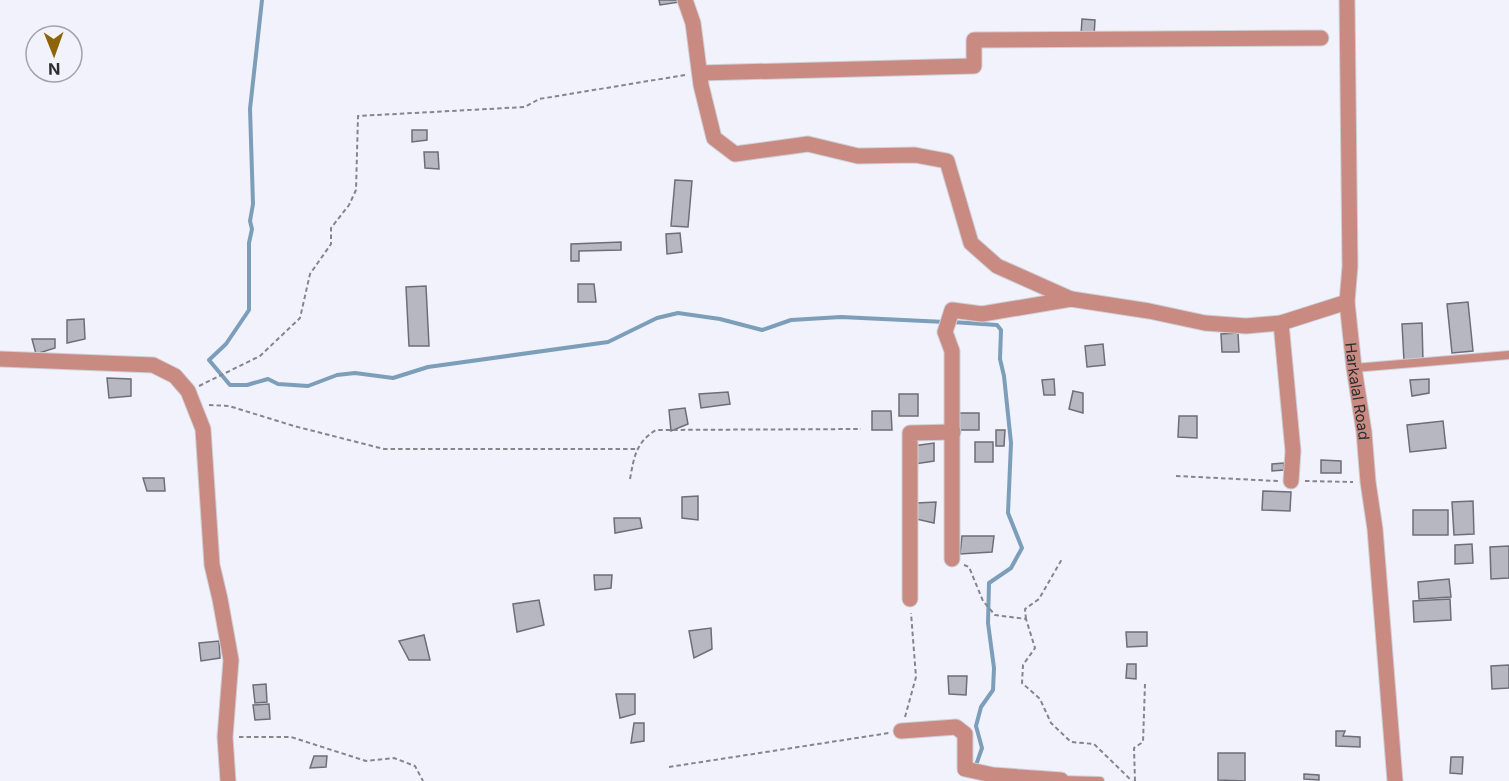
<svg xmlns="http://www.w3.org/2000/svg" width="1509" height="781" font-family="Inter,sans-serif">
<style>
.lines{fill:none;stroke-linecap:round;stroke-linejoin:round}
.stream{stroke:#7d9eb8;stroke-width:4}
.building{fill:#b6b7c0;stroke:#6d6e77;stroke-width:1.5}
.service-casing{stroke:#cecfd7;stroke-width:10}
.minor-casing{stroke:#cecfd7;stroke-width:17}
.path{stroke:#85868c;stroke-width:2;stroke-dasharray:4.5 3;stroke-linecap:butt}
.service{stroke:#c98a81;stroke-width:8}
.minor{stroke:#c98a81;stroke-width:15}
.labels{text-anchor:middle;dominant-baseline:central;stroke-width:4.5;stroke-linejoin:round;paint-order:stroke}
.street-label{font-size:15px;fill:#2c2d30;stroke:#f1f2fc}
</style>
<rect width="100%" height="100%" fill="#f1f2fc"/>
<g class="lines">
<g class="stream">
<path d="M262,0L250,109L253,204L250,221L252,229L249,243V310L226,344L209,360L230,385H247L268,379L278,384L308,386L337,375L355,373L393,378L428,367L608,342L657,318L678,313L720,319L762,330L791,320L841,317L945,322"/>
<path d="M952,322L997,325L1001,330L1000,359L1004,376L1011,443L1008,513L1022,548L1011,568L989,583L988,623L994,668L993,690L981,707L976,726L982,748L975,768"/>
</g>
</g>
<g class="building">
<path d="M659,0H679L680,2L660,5Z"/>
<path d="M1082,19L1095,20L1094,36L1081,35Z"/>
<path d="M412,130H427V140L412,142Z"/>
<path d="M424,152H438L439,169L425,168Z"/>
<path d="M675,180L692,181L688,227L671,226Z"/>
<path d="M680,233L682,252L667,254L666,234Z"/>
<path d="M621,242V250L579,251V261H571V244Z"/>
<path d="M578,284H594L596,302H578Z"/>
<path d="M426,286L429,346H409L406,287Z"/>
<path d="M1468,302L1473,351L1452,353L1447,304Z"/>
<path d="M84,319L85,339L67,343V320Z"/>
<path d="M1422,323L1423,361H1404L1402,324Z"/>
<path d="M1238,333L1239,352H1222L1221,334Z"/>
<path d="M32,339H55V348L36,354Z"/>
<path d="M1103,344L1105,365L1087,367L1085,346Z"/>
<path d="M107,378L131,379V396L109,398Z"/>
<path d="M1054,379L1055,395H1044L1042,380Z"/>
<path d="M1429,379V393L1412,396L1410,380Z"/>
<path d="M1073,391L1083,393V413L1069,409Z"/>
<path d="M728,392L730,404L701,408L699,394Z"/>
<rect x="899" y="394" width="19" height="22"/>
<path d="M685,408L688,424L671,431L669,410Z"/>
<path d="M872,411H891L892,430H872Z"/>
<rect x="954" y="413" width="25" height="17"/>
<path d="M1179,416H1197V438L1178,437Z"/>
<path d="M1443,421L1446,448L1410,452L1407,425Z"/>
<path d="M996,430H1005L1004,446H996Z"/>
<rect x="975" y="442" width="18" height="20"/>
<path d="M934,443V461L915,464L913,446Z"/>
<path d="M1321,460L1341,461V473H1321Z"/>
<path d="M1284,463V470L1272,471V464Z"/>
<path d="M143,478H164L165,491H147Z"/>
<path d="M1263,491L1291,492L1290,511L1262,510Z"/>
<path d="M698,496V520L682,518V497Z"/>
<path d="M1473,501L1474,534L1454,535L1452,502Z"/>
<path d="M936,502L934,523L916,519L917,503Z"/>
<rect x="1413" y="510" width="35" height="25"/>
<path d="M614,518H640L642,528L615,533Z"/>
<path d="M962,536H994L992,552L960,554Z"/>
<path d="M1472,544L1473,563L1455,564V545Z"/>
<path d="M1509,546V578L1491,579L1490,547Z"/>
<path d="M594,575H612L611,588L595,590Z"/>
<path d="M1449,579L1451,597L1419,599L1418,582Z"/>
<path d="M1450,599L1451,620L1414,622L1413,601Z"/>
<path d="M539,600L544,625L517,632L513,604Z"/>
<path d="M711,628L712,649L694,658L689,631Z"/>
<path d="M1126,632H1147V646L1127,647Z"/>
<path d="M424,635L430,660H409L399,641Z"/>
<path d="M219,641L220,658L201,661L199,643Z"/>
<path d="M1127,664H1136V679L1126,678Z"/>
<path d="M1509,665V688L1492,689L1491,666Z"/>
<path d="M948,676H967L966,695L949,694Z"/>
<path d="M266,684L267,702L255,703L253,685Z"/>
<path d="M616,694H635V714L620,718Z"/>
<path d="M269,704L270,719L255,720L253,705Z"/>
<path d="M634,723H644V741L631,743Z"/>
<path d="M1336,731H1345L1343,736L1360,737V747L1336,746Z"/>
<path d="M1218,753H1245V781L1218,780Z"/>
<path d="M314,756H327L326,767L310,768Z"/>
<path d="M1451,757H1463L1462,774L1450,773Z"/>
<path d="M1304,774L1319,775V780L1304,779Z"/>
</g>
<g class="lines">
<defs>
<g id="service">
<path d="M1354,368L1509,355"/>
<path d="M1061,780L1100,781"/>
</g>
<g id="minor">
<path d="M685,0L693,23L701,85L714,138L735,154L808,144L858,156L915,155L947,161L971,243L997,266L1071,299L1149,311L1205,323L1246,326L1281,323L1347,302"/>
<path id="s1" d="M1347,0L1350,266L1347,302L1354,368L1364,432L1368,482L1375,529L1395,781"/>
<path d="M700,73L974,66V40L1321,38"/>
<path d="M1281,323L1293,451L1291,481"/>
<path d="M0,359L153,365L175,376L188,391L203,429L212,565L220,599L231,660L225,737L228,781"/>
<path d="M952,559V351L945,332L952,310L982,314L1071,299"/>
<path d="M910,599V433L953,432"/>
<path d="M901,731L956,727L965,734V769L993,775L1061,780"/>
</g>
</defs>
<use href="#service" class="service-casing"/>
<use href="#minor" class="minor-casing"/>
<g class="path">
<path d="M199,386L260,356L300,318L310,274L331,244V228L349,205L356,190L358,116L525,107L539,99L685,75"/>
<path d="M209,405L229,406L294,426L384,449H638"/>
<path d="M1176,476L1278,481"/>
<path d="M630,479C634,457 636,442 656,430L861,429"/>
<path d="M1305,481L1353,482"/>
<path d="M964,565L969,567L983,601L995,615L1026,619L1035,648L1023,665L1022,683L1040,699L1051,723L1071,742L1094,744L1132,781"/>
<path d="M1026,619L1025,609L1039,599L1062,559"/>
<path d="M905,717L916,677L911,613"/>
<path d="M239,737H291L366,761L394,758L415,766L423,781"/>
<path d="M669,767L889,733"/>
<path d="M1135,781L1134,748L1143,742L1145,684"/>
</g>
<use href="#service" class="service"/>
<use href="#minor" class="minor"/>
</g>
<g class="labels">
<g class="street-label">
<text stroke="none"><textPath href="#s1" startOffset="392">Harkalal Road</textPath></text>
</g>
</g>
<g transform="translate(54 54) rotate(179)"><circle r="28" fill="#f1f2fc" stroke="#a2a3aa" stroke-width="1.5"/>
<path d="M0-4.5L10 22L0 15L-10 22Z" fill="#8e640a"/>
<text y="-9" font-size="16" font-weight="bold" text-anchor="middle" fill="#2c2d30">N</text>
</g>
</svg>
